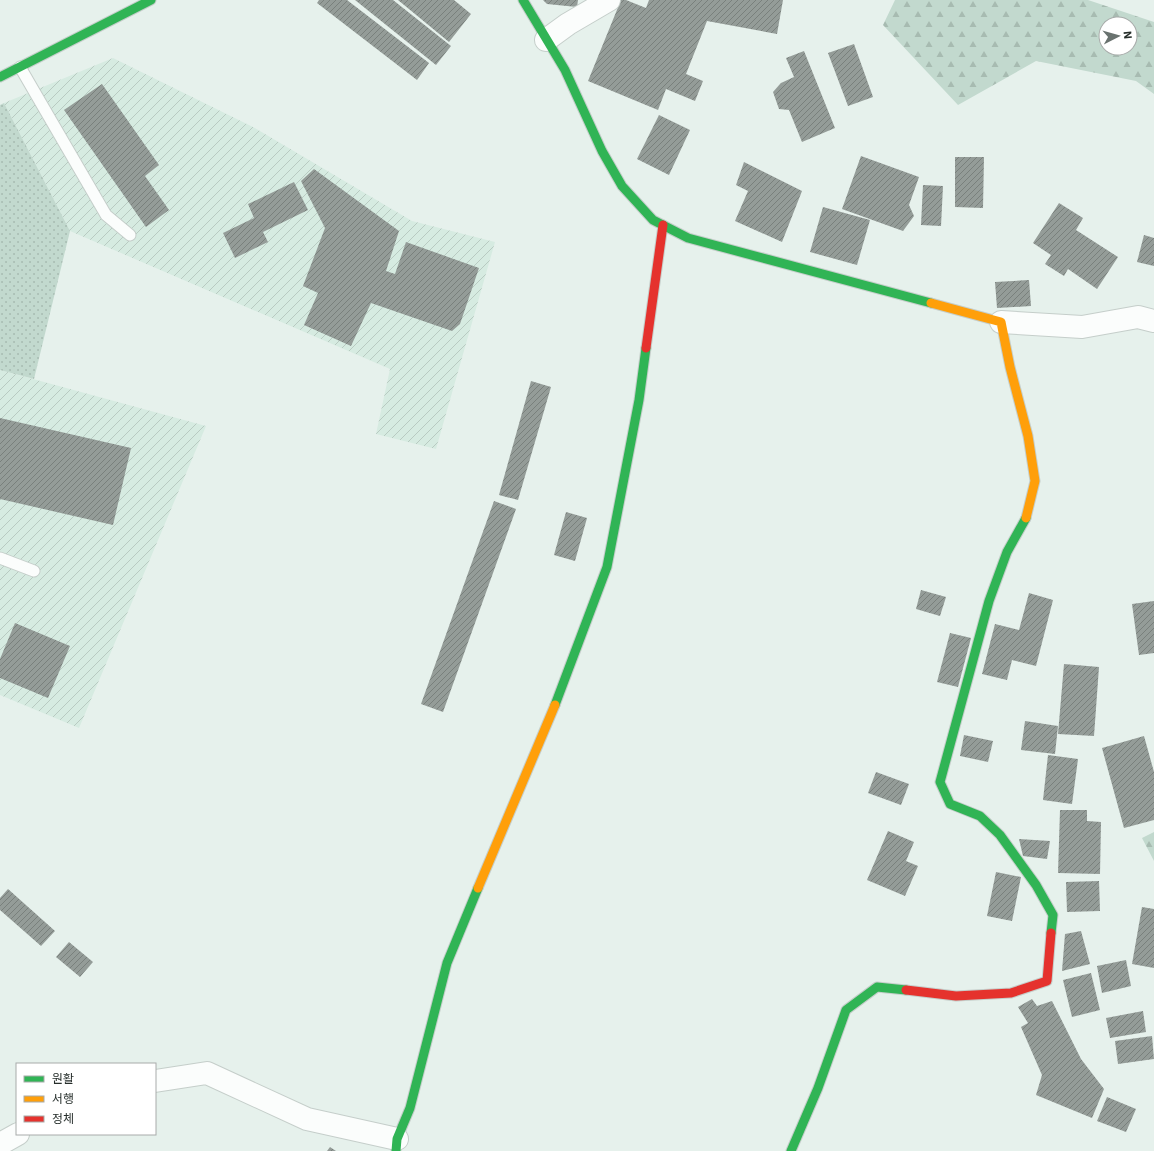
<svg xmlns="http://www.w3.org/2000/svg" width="1154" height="1151" font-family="'IBM Plex Sans','Noto Sans KR',sans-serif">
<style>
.industrial{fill:url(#industrial-furrows)}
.grass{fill:url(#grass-dots)}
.forest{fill:url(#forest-firs);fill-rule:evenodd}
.building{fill:url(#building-hatch)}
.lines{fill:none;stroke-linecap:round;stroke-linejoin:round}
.lane-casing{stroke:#c5ceca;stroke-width:13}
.street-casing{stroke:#c5ceca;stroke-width:24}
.fast-casing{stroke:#c5ceca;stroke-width:11}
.slow-casing{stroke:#c5ceca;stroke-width:11}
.jam-casing{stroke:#c5ceca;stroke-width:11}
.lane{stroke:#fbfdfc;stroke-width:11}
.street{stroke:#fbfdfc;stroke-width:22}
.fast{stroke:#30b455;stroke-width:9}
.slow{stroke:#ff9f0a;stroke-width:9}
.jam{stroke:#e5322d;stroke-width:9}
</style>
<defs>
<pattern id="industrial-furrows" width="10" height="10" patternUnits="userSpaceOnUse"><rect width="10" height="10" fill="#d6ebe1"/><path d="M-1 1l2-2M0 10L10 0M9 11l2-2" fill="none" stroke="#b8cac1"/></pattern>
<pattern id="grass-dots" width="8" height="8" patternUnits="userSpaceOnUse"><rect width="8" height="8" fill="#c2d9ce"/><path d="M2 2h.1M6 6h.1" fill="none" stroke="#a7bbb1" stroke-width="1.8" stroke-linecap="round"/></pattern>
<pattern id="forest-firs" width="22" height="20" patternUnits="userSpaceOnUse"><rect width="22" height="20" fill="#c2d9ce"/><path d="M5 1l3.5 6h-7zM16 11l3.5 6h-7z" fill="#a7bbb1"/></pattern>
<pattern id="building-hatch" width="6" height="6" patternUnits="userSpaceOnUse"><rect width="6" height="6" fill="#949c98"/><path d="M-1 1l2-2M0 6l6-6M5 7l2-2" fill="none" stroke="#79807c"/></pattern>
</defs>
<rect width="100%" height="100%" fill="#e6f1ec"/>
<g class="industrial">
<path d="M113,58L253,127L412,221L495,242L436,449L376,434L390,369L70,231L4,103Z"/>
<path d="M0,370L206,426L79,728L0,695Z"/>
</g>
<path class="grass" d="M4,103L70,231L34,379L0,370V105Z"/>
<g class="forest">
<path d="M895,0H1088L1154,22V94L1136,81L1036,61L958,105L883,25ZM1106,24H1130V48H1106Z"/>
<path d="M1154,832V861L1142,838Z"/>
</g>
<g class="building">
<path d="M319,0H347L429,63L417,80L317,3Z"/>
<path d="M355,0H393L451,46L436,65Z"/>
<path d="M398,0H454L471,14L449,42Z"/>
<path d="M543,0H578L577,7L547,4Z"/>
<path d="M621,0H626L646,8L649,0H783L777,34L707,21L686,74L703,81L695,101L666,89L658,110L588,81Z"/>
<path d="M854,44L873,97L848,106L828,53Z"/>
<path d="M804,51L835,128L802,142L789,110L779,109L773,92L781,83L794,77L786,58Z"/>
<path d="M102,84L159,165L145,176L169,210L146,227L64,110Z"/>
<path d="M659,115L690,130L669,175L637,159Z"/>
<path d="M861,156L919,177L909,205L914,216L903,231L842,209Z"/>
<path d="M955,157H984L983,208L955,207Z"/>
<path d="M744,162L802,191L782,242L735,221L748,191L736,185Z"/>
<path d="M314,169L399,231L386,271L395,274L406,242L479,268L460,324L452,331L371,303L351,346L304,325L318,293L303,286L325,228L301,181Z"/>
<path d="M294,182L308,210L263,232L268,242L235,258L223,233L254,218L248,204Z"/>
<path d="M923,185L943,186L941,226L921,225Z"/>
<path d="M1059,203L1083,218L1076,230L1118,257L1097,289L1068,269L1064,276L1045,264L1051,255L1033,243Z"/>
<path d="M823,207L870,220L857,265L810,252Z"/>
<path d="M1144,235L1154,238V266L1137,262Z"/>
<path d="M1029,280L1031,306L997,308L995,282Z"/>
<path d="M531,381L551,387L518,500L499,495Z"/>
<path d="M0,418L131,448L113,525L0,499Z"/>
<path d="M494,501L516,509L443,712L421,704Z"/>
<path d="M566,512L587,518L575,561L554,555Z"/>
<path d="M921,590L946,597L940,616L916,609Z"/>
<path d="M1029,593L1053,600L1036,666L1012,660L1007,680L982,674L995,624L1019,630Z"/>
<path d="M1154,601V653L1139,655L1132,604Z"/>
<path d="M15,623L70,646L48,698L0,678V659Z"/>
<path d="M950,633L971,638L958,687L937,682Z"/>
<path d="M1064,664L1099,667L1094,736L1058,734Z"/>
<path d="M1025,721L1058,726L1055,754L1021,750Z"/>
<path d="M964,735L993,741L988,762L960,756Z"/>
<path d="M1144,736L1154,772V820L1124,828L1102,748Z"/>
<path d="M1048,755L1078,759L1072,804L1043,800Z"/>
<path d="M876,772L909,784L901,805L868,793Z"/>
<path d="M1060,810H1087V821L1101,822L1100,874L1058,873Z"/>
<path d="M888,831L914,842L906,861L918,866L905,896L867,880Z"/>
<path d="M1019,839L1050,841L1047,859L1023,856Z"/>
<path d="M996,872L1021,877L1012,921L987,916Z"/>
<path d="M1099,881L1100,911L1067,912L1066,882Z"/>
<path d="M8,889L55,931L41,946L0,910V898Z"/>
<path d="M1142,907L1154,909V968L1132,964Z"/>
<path d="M1081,931L1090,964L1062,971L1065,934Z"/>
<path d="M69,942L93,962L80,977L56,957Z"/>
<path d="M1126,960L1131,986L1102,993L1097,966Z"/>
<path d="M1091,973L1100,1010L1072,1017L1063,980Z"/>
<path d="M1032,999L1037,1006L1052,1001L1081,1059L1104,1089L1092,1118L1036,1095L1042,1075L1021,1027L1028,1023L1018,1007Z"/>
<path d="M1143,1011L1146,1032L1110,1038L1106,1018Z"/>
<path d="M1152,1036L1154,1059L1118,1064L1115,1041Z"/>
<path d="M1107,1097L1136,1109L1126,1132L1097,1121Z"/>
<path d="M330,1147L336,1151H327Z"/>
</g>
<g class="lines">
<defs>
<g id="lane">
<path d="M20,67L106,215L130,235"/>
<path d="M0,558L34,571"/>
</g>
<g id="street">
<path d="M546,40L568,24L609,0"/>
<path d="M1001,322L1082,327L1138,317L1154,321"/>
<path d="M155,1081L207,1073L307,1119L397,1139"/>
<path d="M0,1144L18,1134"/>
</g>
<g id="fast">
<path d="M523,0L565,70L602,151L622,186L653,220L688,238L931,303"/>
<path d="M0,77L151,0"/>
<path d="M1026,518L1007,552L989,601L940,782L950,804L980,816L1000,835L1036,885L1053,915L1051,933"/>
<path d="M555,705L607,567L639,400L646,348"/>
<path d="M396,1151L397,1139L410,1108L447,963L478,888"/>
<path d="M791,1151L818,1088L846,1010L877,987L906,990"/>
</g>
<g id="slow">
<path d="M931,303L1001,322L1010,367L1028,436L1035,481L1026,518"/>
<path d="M478,888L555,705"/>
</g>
<g id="jam">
<path d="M646,348L663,225"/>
<path d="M906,990L956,996L1011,993L1047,981L1051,933"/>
</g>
</defs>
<use href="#lane" class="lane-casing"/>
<use href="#street" class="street-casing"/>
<use href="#fast" class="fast-casing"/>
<use href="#slow" class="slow-casing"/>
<use href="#jam" class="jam-casing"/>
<use href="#lane" class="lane"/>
<use href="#street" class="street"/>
<use href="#fast" class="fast"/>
<use href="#slow" class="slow"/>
<use href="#jam" class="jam"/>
</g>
<rect x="16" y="1063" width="140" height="72" fill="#ffffff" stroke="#a8abaa"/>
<rect x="24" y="1076" width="20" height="6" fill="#30b455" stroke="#a8abaa"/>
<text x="52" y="1083" font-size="12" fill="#262e2b">원활</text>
<rect x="24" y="1096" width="20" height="6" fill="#ff9f0a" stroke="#a8abaa"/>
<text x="52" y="1103" font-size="12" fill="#262e2b">서행</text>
<rect x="24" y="1116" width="20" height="6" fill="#e5322d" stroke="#a8abaa"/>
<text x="52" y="1123" font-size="12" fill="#262e2b">정체</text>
<g transform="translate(1118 36) rotate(84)"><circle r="19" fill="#ffffff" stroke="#a8abaa"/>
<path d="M0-3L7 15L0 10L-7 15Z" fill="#69726f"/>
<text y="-6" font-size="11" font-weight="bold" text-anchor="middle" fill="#262e2b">N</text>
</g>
</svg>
